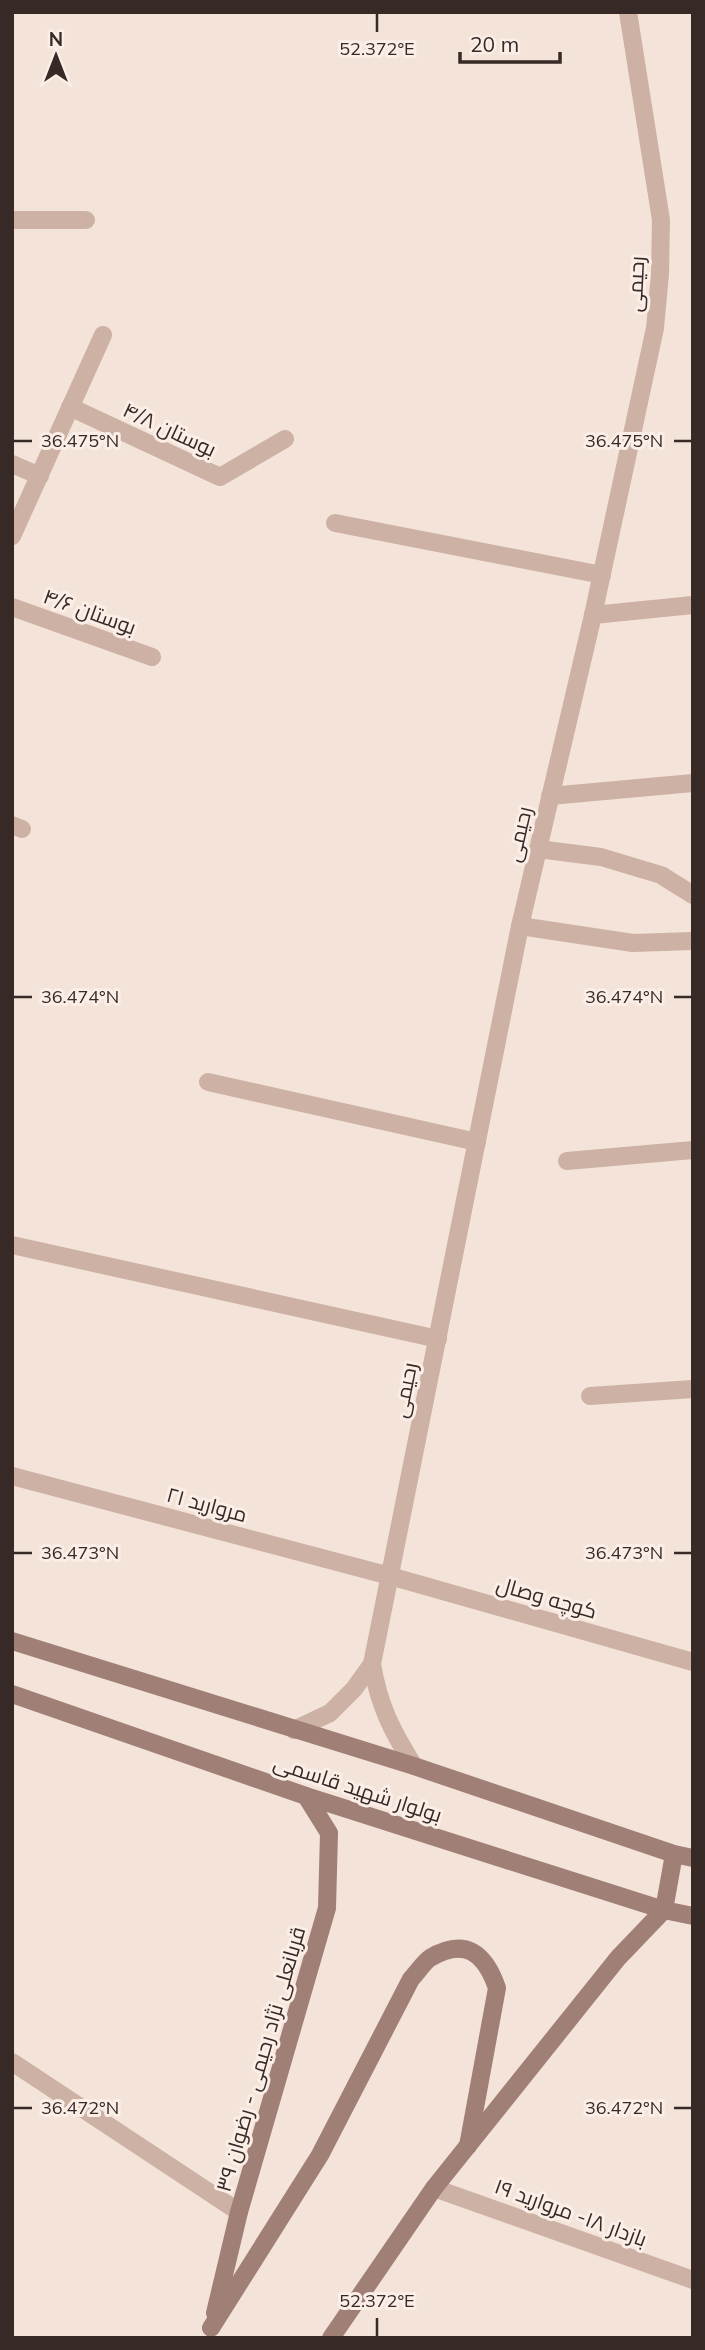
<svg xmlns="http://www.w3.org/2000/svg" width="705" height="2350" font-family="Mulish,Cairo,sans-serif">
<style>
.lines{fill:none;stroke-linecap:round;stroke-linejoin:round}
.minor{stroke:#ccb1a4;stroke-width:18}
.secondary{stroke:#9f7f76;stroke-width:18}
.ticks{fill:none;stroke:#372926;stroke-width:2.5}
.labels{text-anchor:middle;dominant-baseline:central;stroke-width:6;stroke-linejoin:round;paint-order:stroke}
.street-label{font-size:21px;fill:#372926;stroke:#faeee6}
.ticks-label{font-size:18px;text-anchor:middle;fill:#372926;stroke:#faeee6;stroke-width:6;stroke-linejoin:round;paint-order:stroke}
</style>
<rect width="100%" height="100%" fill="#f3e3d9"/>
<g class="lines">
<g class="minor">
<path d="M12,220H86"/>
<path d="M70,407L220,477L285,439"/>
<path d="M12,464L40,476"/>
<path d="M335,523L602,575"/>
<path d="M12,536L103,335"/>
<path d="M12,607L152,657"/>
<path d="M593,615L693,605"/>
<path d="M550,796L693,783"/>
<path d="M12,825L22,829"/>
<path d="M538,849L601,857L661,875L693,895"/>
<path d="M520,926L633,943L693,941"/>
<path d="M208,1082L477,1142"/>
<path d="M567,1161L693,1150"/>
<path d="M12,1245L438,1339"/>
<path d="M590,1396L693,1389"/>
<path d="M12,1476L390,1576L693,1662"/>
<path d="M294,1730L330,1713L354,1689L372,1664"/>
<path d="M414,1766C392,1731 379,1706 372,1664L520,926L593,615L655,328L660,274L661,220L628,12"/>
<path d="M12,2062L239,2212"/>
<path d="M434,2188L693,2280"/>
</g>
<g class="secondary">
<path d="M12,1641L414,1766L674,1854L693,1858"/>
<path d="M12,1694L306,1796L664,1910L693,1916"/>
<path d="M215,2313L239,2212L327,1908L329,1833L306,1796"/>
<path d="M211,2328L320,2155L411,1979C417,1973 423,1963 430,1958C465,1937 485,1953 497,1988L468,2146"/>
<path d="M331,2338L434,2188L618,1958L664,1910L674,1854"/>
</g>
</g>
<path class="ticks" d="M377,14V32M14,441H32M674,441H691M14,997H32M674,997H691M14,1553H32M674,1553H691M14,2108H32M674,2108H691M377,2318V2336"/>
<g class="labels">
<g class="street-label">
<text transform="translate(635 284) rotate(-87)">رحیمی</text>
<text transform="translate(170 429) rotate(25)">بوستان ۴/۸</text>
<text transform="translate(90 611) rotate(20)">بوستان ۴/۶</text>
<text transform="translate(518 834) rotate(-77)">رحیمی</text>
<text transform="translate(404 1390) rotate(-79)">رحیمی</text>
<text transform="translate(207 1504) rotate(15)">مروارید ۲۱</text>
<text transform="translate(547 1597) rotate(16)">کوچه وصال</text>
<text transform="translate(358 1788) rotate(18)">بولوار شهید قاسمی</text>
<text transform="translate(260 2059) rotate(-74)">قربانعلی نژاد رحیمی - رضوان ۳۹</text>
<text transform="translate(571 2212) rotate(20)">بازدار ۱۸- مروارید ۱۹</text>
</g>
</g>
<g class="ticks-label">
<text x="377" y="55">52.372°E</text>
<text x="80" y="447">36.475°N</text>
<text x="624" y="447">36.475°N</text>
<text x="80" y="1003">36.474°N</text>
<text x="624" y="1003">36.474°N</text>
<text x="80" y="1559">36.473°N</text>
<text x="624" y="1559">36.473°N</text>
<text x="80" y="2114">36.472°N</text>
<text x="624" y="2114">36.472°N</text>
<text x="377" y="2307">52.372°E</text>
</g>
<rect width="705" height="2350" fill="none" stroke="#372926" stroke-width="28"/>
<g transform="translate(56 56)" stroke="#faeee6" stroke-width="5" paint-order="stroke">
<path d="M0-5L12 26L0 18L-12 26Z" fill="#372926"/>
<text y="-10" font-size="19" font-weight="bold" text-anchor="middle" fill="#372926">N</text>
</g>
<path d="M460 52v10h100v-10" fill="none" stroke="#372926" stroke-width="3.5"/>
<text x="470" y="52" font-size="21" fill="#372926" stroke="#faeee6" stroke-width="5" paint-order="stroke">20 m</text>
</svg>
